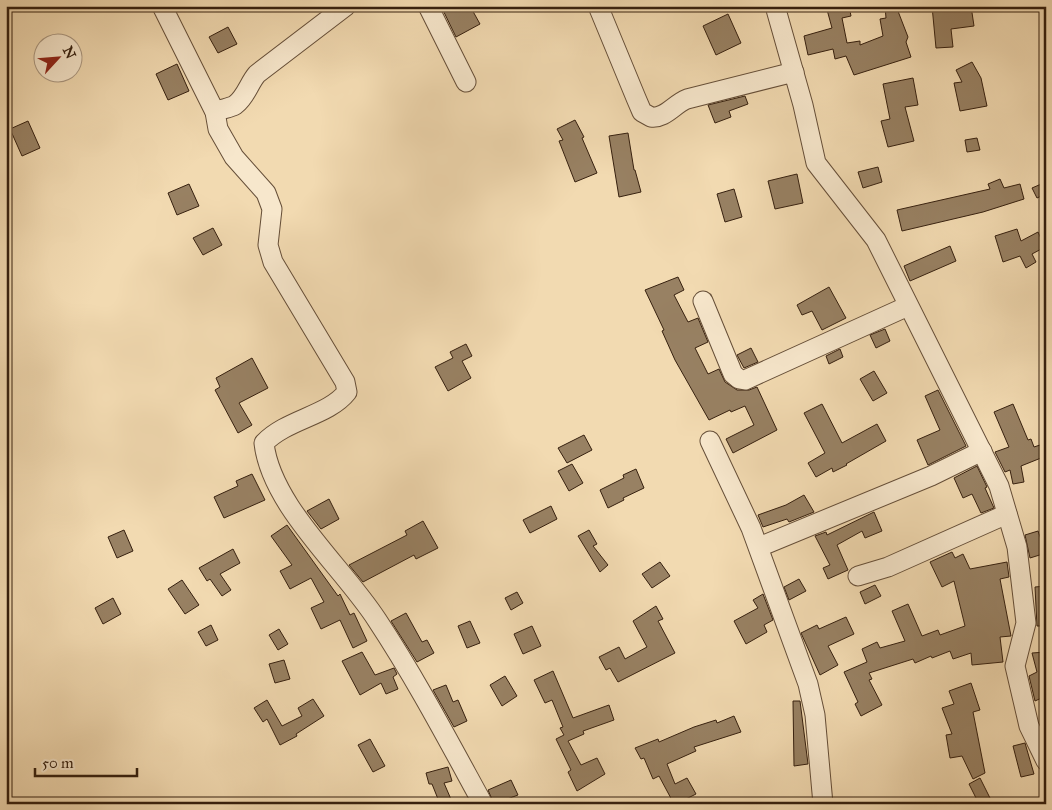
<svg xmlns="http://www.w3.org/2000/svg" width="1052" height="810" font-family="'IM FELL Great Primer',serif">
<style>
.building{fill:#988163;stroke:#36200f}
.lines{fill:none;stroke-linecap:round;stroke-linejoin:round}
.minor-casing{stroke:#654e38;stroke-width:21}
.minor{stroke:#f7e7cc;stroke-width:19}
</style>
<rect width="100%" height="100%" fill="#f2dab1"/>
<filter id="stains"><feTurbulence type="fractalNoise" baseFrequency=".004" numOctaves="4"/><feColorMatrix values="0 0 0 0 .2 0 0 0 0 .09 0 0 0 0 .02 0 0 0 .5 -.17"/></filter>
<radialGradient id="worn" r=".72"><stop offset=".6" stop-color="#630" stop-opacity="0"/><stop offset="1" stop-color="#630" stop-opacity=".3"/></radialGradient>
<g class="building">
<path d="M441,6H470L480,24L456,37Z"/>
<path d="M826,6H849L851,16L842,18L847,43L860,41V45L883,36L880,19L886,18L885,6H896L908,37L906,42L911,57L854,75L846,56L835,59L833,49L808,55L804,36L832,28Z"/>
<path d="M932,6H971L974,26L951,29L953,47L936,48Z"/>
<path d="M728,14L741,43L716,55L703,26Z"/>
<path d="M228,27L237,44L218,53L209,37Z"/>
<path d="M972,62L981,78L987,106L960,111L954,83L962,82L956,70Z"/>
<path d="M177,64L189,91L168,100L156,74Z"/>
<path d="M913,78L918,105L905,107L914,141L888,147L881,121L890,119L883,84Z"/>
<path d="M745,96L748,104L729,111L731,117L715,123L708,105Z"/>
<path d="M575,120L584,137L582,138L597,173L575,182L559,141L563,140L557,129Z"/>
<path d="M28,121L40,148L22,156L10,129Z"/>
<path d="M628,133L634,170H635L641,192L619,197L609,136Z"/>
<path d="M977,138L980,150L967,152L965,140Z"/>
<path d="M878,167L882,182L863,188L858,172Z"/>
<path d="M797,174L803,203L775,209L768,181Z"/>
<path d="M1000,179L1004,188L1020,184L1024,199L983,212L902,231L897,210L990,189L988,184Z"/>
<path d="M1046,182V194L1037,198L1032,188Z"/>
<path d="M189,184L199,206L177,215L168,193Z"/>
<path d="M734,189L742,217L725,222L717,194Z"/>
<path d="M213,228L222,245L203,255L193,238Z"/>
<path d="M1017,229L1021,241L1038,232L1045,247L1032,254L1036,262L1026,268L1020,256L1003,262L995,236Z"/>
<path d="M950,246L956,261L910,281L904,266Z"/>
<path d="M678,277L684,290L674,295L688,322L698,318L708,342L695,348L708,374L719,369L725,382L737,390H749L757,387L777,430L733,453L726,439L754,425L745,406L731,412L730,410L709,420L675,360L662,331L664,330L645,290Z"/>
<path d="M829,287L846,318L822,330L812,311L802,315L797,305Z"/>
<path d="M885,329L890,341L876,348L870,335Z"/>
<path d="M466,344L472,356L462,361L471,378L448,391L435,367L453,358L450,352Z"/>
<path d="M751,348L758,362L744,368L737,355Z"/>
<path d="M840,349L843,357L829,364L826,356Z"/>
<path d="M252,358L268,388L239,403L252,425L238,433L215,390L220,387L216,378Z"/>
<path d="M874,371L887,393L873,401L860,379Z"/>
<path d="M938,390L966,446L928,465L917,440L940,430L925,396Z"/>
<path d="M822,404L842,443L877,424L886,441L846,464L847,465L833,472L832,468L816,477L808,463L825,453L804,413Z"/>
<path d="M1013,404L1028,440L1031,439L1034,447L1046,443V456L1021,466L1024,482L1013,484L1010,470L1005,472L995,452L1009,447L994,412Z"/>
<path d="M584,435L592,450L567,463L558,448Z"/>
<path d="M572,464L583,483L569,491L558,471Z"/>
<path d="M977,466L987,487L985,488L994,508L981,513L972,494L963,498L954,478Z"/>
<path d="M636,469L644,488L623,498L624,500L608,508L600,490L624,478L623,475Z"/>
<path d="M252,474L265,500L224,518L214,497L238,486L236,481Z"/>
<path d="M804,495L814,512L789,522L787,519L763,527L758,515L786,505Z"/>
<path d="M329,499L339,519L321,529L307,511Z"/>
<path d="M551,506L557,519L530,533L523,520Z"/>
<path d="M874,512L882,531L865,538L862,531L837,545L848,570L828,579L823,568L830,565L815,536L826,532L827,535Z"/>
<path d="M423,521L438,548L416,559L414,555L363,582L349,565L407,535L405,531Z"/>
<path d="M287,525L338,596L340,594L350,615L354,613L367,641L353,648L340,620L321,629L311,608L324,602L311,578L290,589L280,571L292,565L271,536Z"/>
<path d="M124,530L133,551L117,558L108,537Z"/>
<path d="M589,530L597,544L593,546L608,565L600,572L578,536Z"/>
<path d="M1038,531L1046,553L1030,558L1025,535Z"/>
<path d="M233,549L240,563L220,574L231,590L222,596L210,579L207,581L199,568Z"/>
<path d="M952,552L955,558L963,554L970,569L1007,562L1009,577L1000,579L1011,636L1000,637L1003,662L972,665L971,653L953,659L950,651L932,658L931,656L915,663L913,659L869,673L872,679L869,680L882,705L861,716L855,704L858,702L844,672L867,662L862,649L877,642L880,648L905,641L892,611L908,604L922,636L938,630L940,635L965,626L954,581L942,587L930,562Z"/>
<path d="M660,562L670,576L652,588L642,574Z"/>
<path d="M799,579L806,591L789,600L784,587Z"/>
<path d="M182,580L199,605L185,614L168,589Z"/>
<path d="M875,585L881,596L865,604L860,592Z"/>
<path d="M1046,586V626H1037L1035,587Z"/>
<path d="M517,592L523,603L511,610L505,598Z"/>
<path d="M763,594L773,620L764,625L767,632L746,644L734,621L758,608L753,600Z"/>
<path d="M113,598L121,614L103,624L95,608Z"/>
<path d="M656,606L663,619L658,621L675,653L618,682L610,668L606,670L599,657L619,647L625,659L647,647L633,621Z"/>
<path d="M406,613L422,642L427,640L434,653L417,662L391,621Z"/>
<path d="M846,617L854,634L828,646L838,665L820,675L801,633L817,625L819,629Z"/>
<path d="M470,621L480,643L467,648L458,626Z"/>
<path d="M211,625L218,640L206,646L198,632Z"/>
<path d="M532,626L541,646L523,654L514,634Z"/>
<path d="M279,629L288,644L278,650L269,635Z"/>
<path d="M362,652L375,675L394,668L397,674L393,677L398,689L386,694L381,683L360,695L342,661Z"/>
<path d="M1046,652V696L1035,701L1029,676L1037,672L1032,653Z"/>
<path d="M284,660L290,679L275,683L269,664Z"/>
<path d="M553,671L573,718L609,705L614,720L583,731L584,734L568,741L581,765L597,758L605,774L577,791L568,772L571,770L556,739L564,735L560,728L563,727L552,700L545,703L534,680Z"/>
<path d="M505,676L517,696L502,706L490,685Z"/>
<path d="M971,683L980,710L973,712L985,773L973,779L962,756L950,758L946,735L952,734L942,708L954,704L949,691Z"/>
<path d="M446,685L453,702L458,700L467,721L454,727L433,690Z"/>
<path d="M313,699L324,716L296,734L297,736L280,745L267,719L263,722L254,708L267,700L282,726L302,716L298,708Z"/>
<path d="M793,701H800L808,764L794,766Z"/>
<path d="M734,716L741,732L694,747L696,751L667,764L675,784L687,778L696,794L682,801L684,804H674L659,776L653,779L644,758L641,759L635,748L658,739L659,742L694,727L716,720L717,723Z"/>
<path d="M370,739L385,766L373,772L358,745Z"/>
<path d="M1025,743L1034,774L1021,777L1013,746Z"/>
<path d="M448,767L452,781L444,783L453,804H440L432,784H429L426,773Z"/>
<path d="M980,778L993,804H979L969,784Z"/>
<path d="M511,780L518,795L494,804L488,790Z"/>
</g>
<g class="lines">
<defs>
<g id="minor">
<path d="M162,6L215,112L218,129L234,157L266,193L272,209L268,245L273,262L345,382L347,392C328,416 287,419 264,443C271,506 343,567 377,620C416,679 449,742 483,804"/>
<path d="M428,6L466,82"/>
<path d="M598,6L636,98L642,112L651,117C665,119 674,104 687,99L794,72"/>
<path d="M775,6L803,105L816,163L876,240L999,486L1017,547L1026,623L1015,666L1029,726L1046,761"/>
<path d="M215,112C221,109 230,108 235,105C246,97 249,83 257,74L346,6"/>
<path d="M703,301L733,374L739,379L745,380L908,306"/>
<path d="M710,441L751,528L808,684L815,715L823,804"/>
<path d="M759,547L931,476L982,451"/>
<path d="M858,576L888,567L1007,514"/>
</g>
</defs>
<use href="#minor" class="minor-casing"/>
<use href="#minor" class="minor"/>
</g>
<rect width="1052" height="810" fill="none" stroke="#f2dab1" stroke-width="25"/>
<rect x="8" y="8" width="1037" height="795" fill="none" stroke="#36200f" stroke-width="2.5"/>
<rect x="12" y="12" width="1027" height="785" fill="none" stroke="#36200f"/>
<g transform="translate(58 58) rotate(64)"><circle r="24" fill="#f7e7cc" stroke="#aa9780"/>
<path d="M0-4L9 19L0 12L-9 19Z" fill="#8f2418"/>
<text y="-8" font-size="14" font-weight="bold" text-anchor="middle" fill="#36200f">N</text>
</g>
<path d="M35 768v8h102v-8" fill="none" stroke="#36200f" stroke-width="2.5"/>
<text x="42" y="768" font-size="15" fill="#36200f" stroke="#f7e7cc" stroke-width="4" paint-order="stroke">50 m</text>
<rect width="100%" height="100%" filter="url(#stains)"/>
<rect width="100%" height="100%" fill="url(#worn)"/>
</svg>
